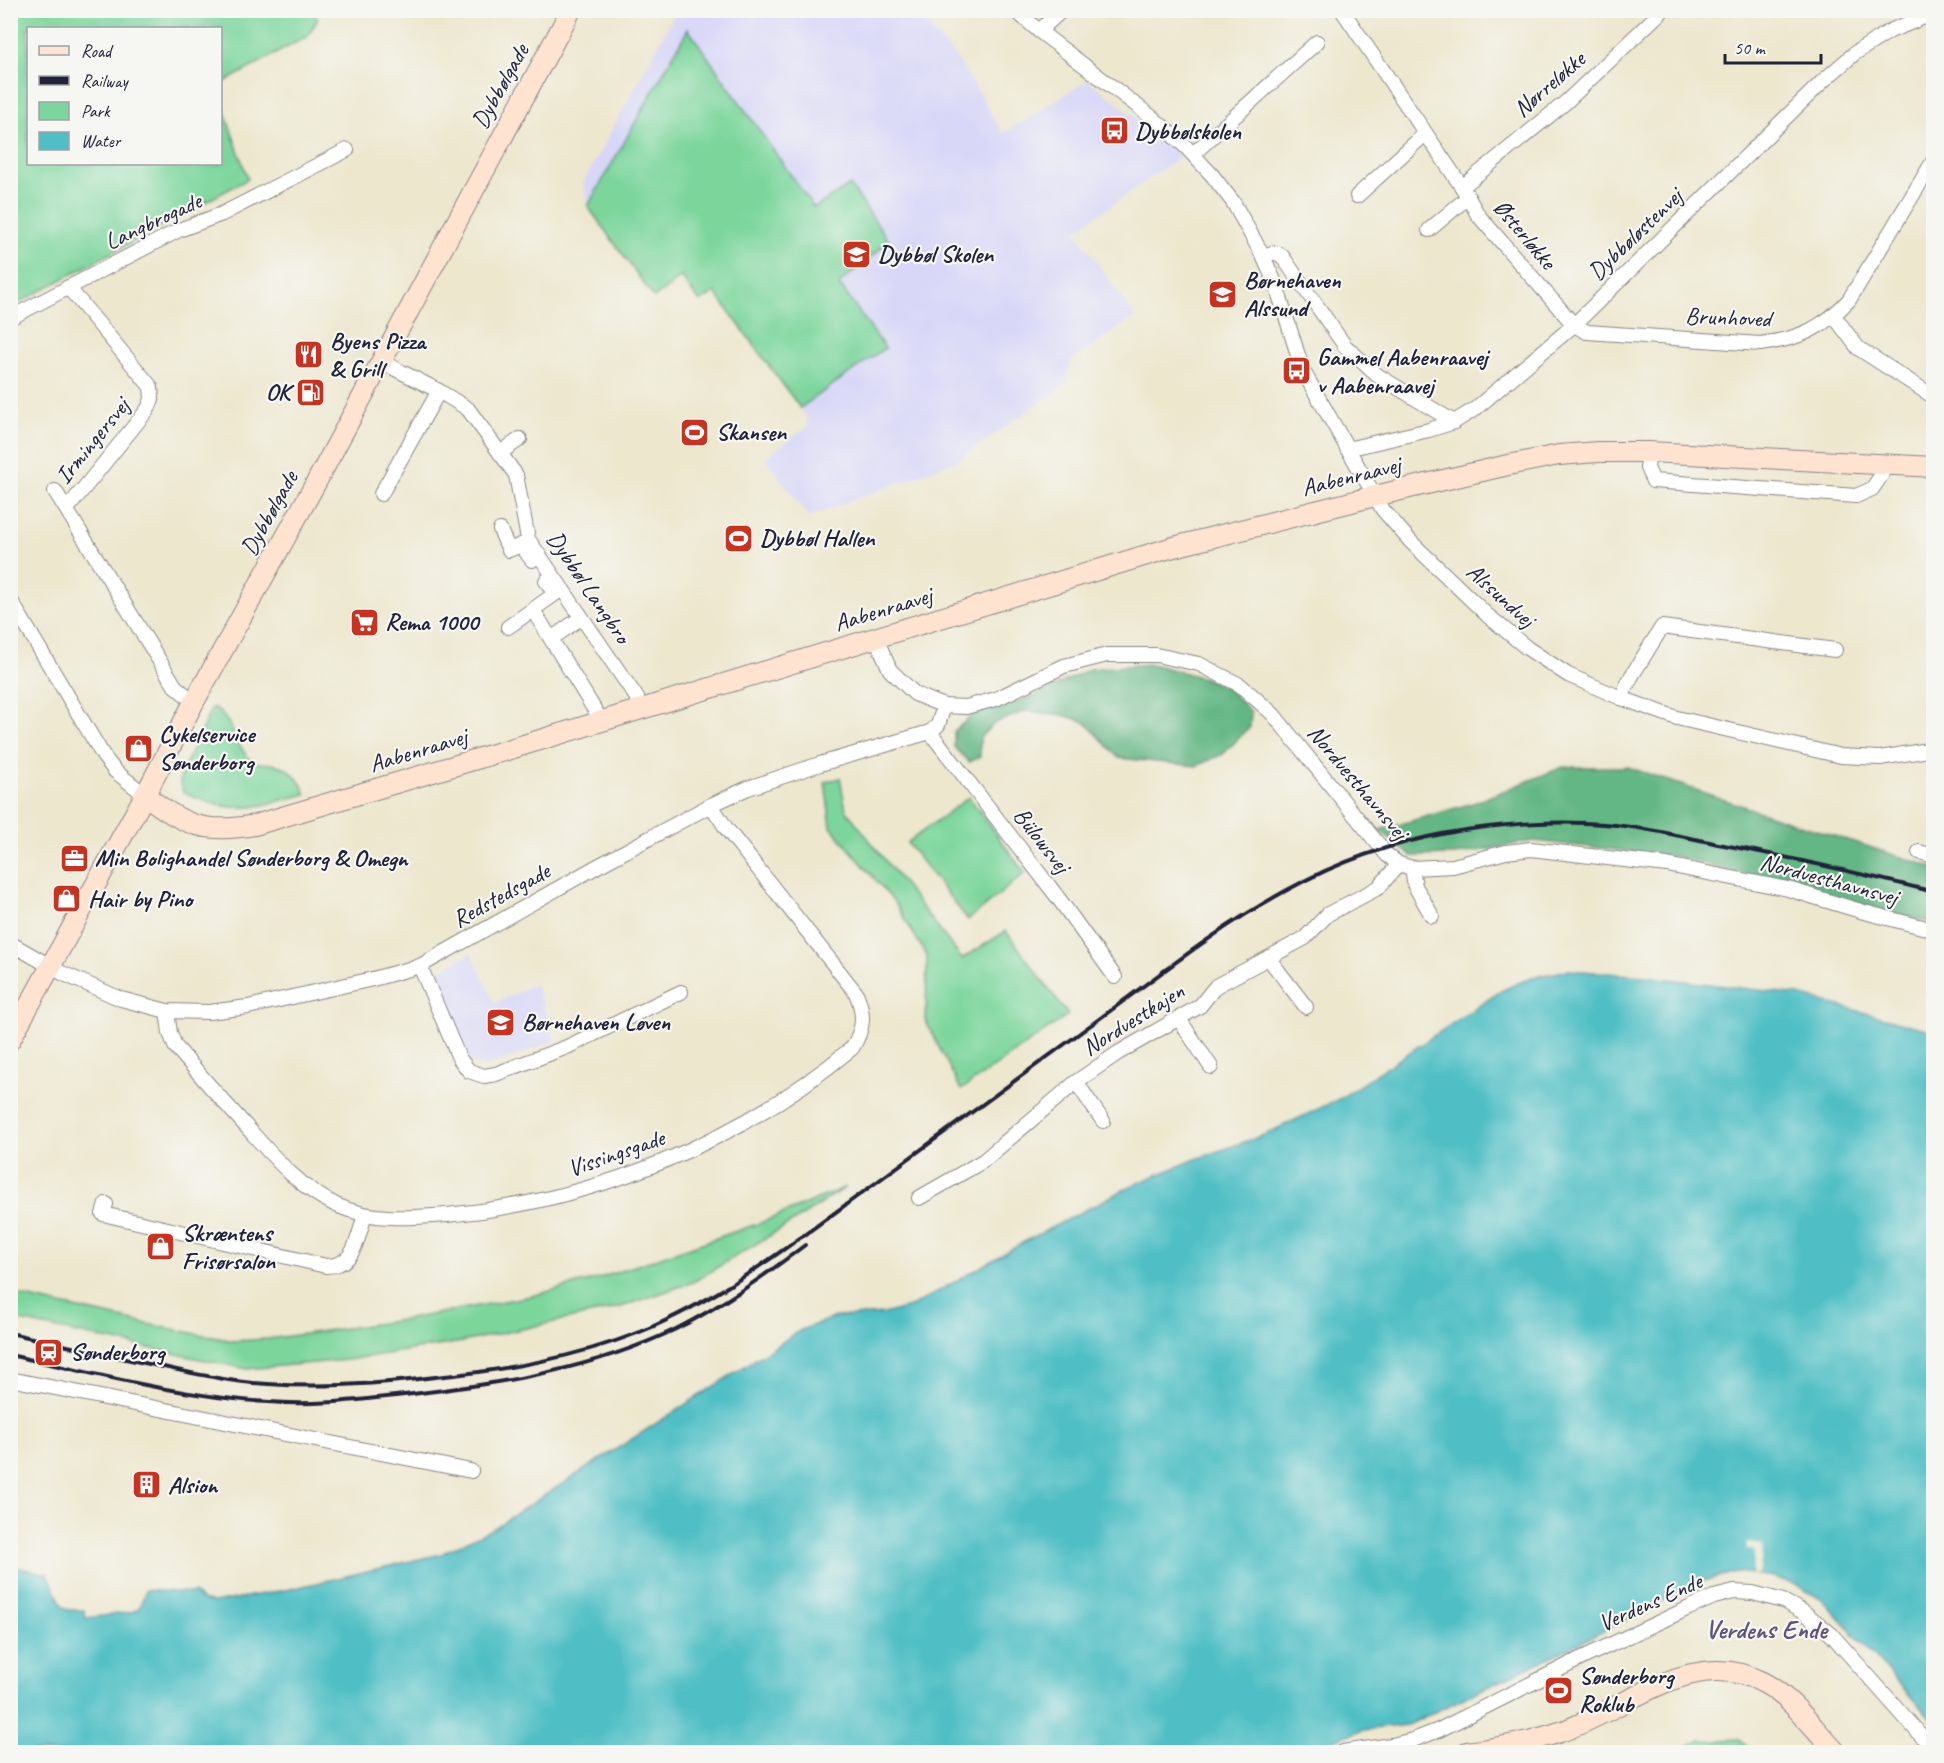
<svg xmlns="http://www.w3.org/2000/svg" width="1944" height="1763" font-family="Caveat,sans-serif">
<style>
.built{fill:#d8d7f8}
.green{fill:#7bd69c;stroke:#4e7c6c;stroke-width:1.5}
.forest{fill:#64b784;stroke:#436c60;stroke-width:1.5}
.water{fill:#50bfc5;stroke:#397080;stroke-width:1.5}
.pier{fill:#ede7ce}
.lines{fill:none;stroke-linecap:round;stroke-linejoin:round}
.street-casing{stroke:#888484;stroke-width:16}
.secondary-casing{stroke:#888484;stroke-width:22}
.street{stroke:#fff;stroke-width:14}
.secondary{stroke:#fee3d1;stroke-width:20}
.rail{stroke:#22223b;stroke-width:4}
.labels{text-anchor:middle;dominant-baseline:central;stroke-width:4.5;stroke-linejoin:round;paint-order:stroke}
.street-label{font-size:24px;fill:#22223b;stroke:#f6f6f2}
.poi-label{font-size:24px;font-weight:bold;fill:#22223b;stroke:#f6f6f2;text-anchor:start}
.neighbourhood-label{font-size:26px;font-weight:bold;fill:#60547b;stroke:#f6f6f2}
</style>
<rect width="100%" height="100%" fill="#f6f6f2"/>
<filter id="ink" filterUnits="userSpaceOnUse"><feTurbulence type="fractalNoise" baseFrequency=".0167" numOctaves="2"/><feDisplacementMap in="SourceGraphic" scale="12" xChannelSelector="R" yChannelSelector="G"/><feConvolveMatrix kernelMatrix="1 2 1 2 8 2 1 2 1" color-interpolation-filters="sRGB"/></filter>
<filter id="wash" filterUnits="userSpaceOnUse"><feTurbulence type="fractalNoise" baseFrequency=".008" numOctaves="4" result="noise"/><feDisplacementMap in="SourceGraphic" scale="24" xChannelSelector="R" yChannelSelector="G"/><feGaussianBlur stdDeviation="1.35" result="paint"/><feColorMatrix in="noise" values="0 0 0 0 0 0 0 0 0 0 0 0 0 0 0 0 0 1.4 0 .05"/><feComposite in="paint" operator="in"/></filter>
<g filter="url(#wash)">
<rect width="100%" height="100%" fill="#ede7ce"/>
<g class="built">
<path d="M677,10L914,11L952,53L974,84L1003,134L1088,80L1155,133L1181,156L1075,231L1135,317L1071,360L1066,384L958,460L809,517L765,458L808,426L806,422L808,420L800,408L715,292L700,302L681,277L654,298L589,209L583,183Z"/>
<path d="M471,953L495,1003L535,984L556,1041L485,1067L473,1063L468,1057L435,979L437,972Z"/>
</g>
<g class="green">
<path d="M11,10H312L318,19L308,36L221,84L220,28H28V164H220L221,101L248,179L11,307Z"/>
<path d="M688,29L814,208L850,185L889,241L839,284L885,348L800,408L715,292L700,302L681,277L654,298L589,208L588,206Z"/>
<path d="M212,707C234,718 233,744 250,759C259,766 267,762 277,765C292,768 300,781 306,794C253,808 235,816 183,792L180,783L181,774Z"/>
<path d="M840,778L846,810L962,959L1006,931L1068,1015L961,1090L926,1022L927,956L895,903L831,827L825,782Z"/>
<path d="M969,797L1025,873L968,920L907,843Z"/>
<path d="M846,1187L799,1218L693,1282L618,1308L462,1342L347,1360L247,1369L11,1319V1294L161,1327L234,1341L268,1339L403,1320L531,1296L597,1279L763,1222Z"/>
<path d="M1739,1739L1753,1752H1670L1700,1741Z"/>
</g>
<g class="forest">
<path d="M1151,664L1204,678L1227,688L1251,712L1250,727L1223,754L1196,766L1119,758L1085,722L1063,715L1026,711L995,723L980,737V757L969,762L954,747V731L976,712L1035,696L1090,669Z"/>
<path d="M1563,767H1628L1784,820L1933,867V923L1673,856L1533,841L1455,855L1411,856L1380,830L1473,803Z"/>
</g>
<path class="water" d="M1569,970L1644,976L1799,995L1933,1031V1721L1823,1600L1798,1586L1774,1577L1735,1572L1700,1582L1576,1645L1407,1725L1363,1730L1299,1752H11V1566L48,1574L62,1605L69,1610H84L86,1618L132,1612L139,1608L146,1590L194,1593L202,1600L214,1603L290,1589L441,1554L494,1528L801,1330L835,1317L884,1314L913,1306L1024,1242L1135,1184L1196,1159L1264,1135L1339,1099L1501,991L1532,977Z"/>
<path class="pier" d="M1747,1543L1763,1545L1759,1574L1752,1575L1755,1551L1747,1549Z"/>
</g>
<g filter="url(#ink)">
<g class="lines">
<defs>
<g id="street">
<path d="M1015,10L1039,31L1153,118L1186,147L1212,175L1233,202L1263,256L1276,285L1303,371L1383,510L1411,542L1487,615L1527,648L1568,675L1621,698L1677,718L1841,756L1880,758L1934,749"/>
<path d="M1342,10L1462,187L1478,215L1574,325L1587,332L1760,344C1799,339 1822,329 1849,300L1934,160"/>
<path d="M1039,31L1062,10"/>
<path d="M1193,154L1317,42"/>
<path d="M1462,187L1566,102L1663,10"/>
<path d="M1357,196L1425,134"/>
<path d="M1429,230L1468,197"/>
<path d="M1263,256C1271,253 1275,251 1282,256L1345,346L1377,375L1454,422"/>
<path d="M1834,316L1858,348L1934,397"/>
<path d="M10,318L179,230L222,214L347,150"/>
<path d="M380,361L439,391L468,409L516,475L528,539L637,698L640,710"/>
<path d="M1347,449L1429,430L1454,422L1475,409L1574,325L1823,81L1855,53L1890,31L1934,13"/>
<path d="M1649,452L1647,468L1653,481L1856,496L1872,489L1889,464"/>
<path d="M500,453L520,439"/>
<path d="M55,491L175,686L194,702"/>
<path d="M381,494L439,391"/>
<path d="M67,509L148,409L152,399L151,387L68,287"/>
<path d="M500,530L509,550L521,545L532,560"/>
<path d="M10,599L104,757L115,771L145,795"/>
<path d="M533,610L596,712L598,722"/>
<path d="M508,627L555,594L546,581"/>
<path d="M876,638L890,670L915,694L944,706L966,707L996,699L1064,666L1107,655H1156L1199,664L1240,685L1273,714L1387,855L1399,864L1412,868L1453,866L1506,852L1531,849L1667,865L1788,889L1864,912L1934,930"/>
<path d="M551,639L575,622"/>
<path d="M1621,698L1631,677L1662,627L1835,650"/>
<path d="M930,732L1059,899L1115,977"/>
<path d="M1919,852L1934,856"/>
<path d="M1412,868L1415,886L1432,916"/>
<path d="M10,943L62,973L121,999L167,1011L209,1012L248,1007L373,979L420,966L596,867L711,805L748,788L820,764L930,732L938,725L944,706"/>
<path d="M1269,959L1306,1007"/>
<path d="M420,966L459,1058L469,1071L484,1076L496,1074L567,1047L681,992"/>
<path d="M167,1011L170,1033L175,1046C198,1073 221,1099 245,1125C272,1155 298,1187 336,1205C371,1221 409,1218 447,1215C594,1201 738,1143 852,1048C864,1029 865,1014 856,993L726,828L711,805"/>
<path d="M1179,1019L1211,1067"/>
<path d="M1076,1082L1103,1121"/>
<path d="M919,1198L983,1161L1076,1082L1118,1053L1200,1006L1216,986L1305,938L1328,914L1378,888L1399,864"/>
<path d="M106,1204L103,1214L326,1266C356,1266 357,1238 365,1215"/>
<path d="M10,1379L471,1471"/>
<path d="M1343,1752L1392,1745L1413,1740L1439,1730L1582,1658L1689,1608L1714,1597L1734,1592L1753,1593L1783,1601L1805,1613L1831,1634L1934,1750"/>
</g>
<g id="secondary">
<path d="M145,795C184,826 206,834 255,825L507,750L1170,548L1375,496L1508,465L1559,455L1598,452H1649L1934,467"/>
<path d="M10,1040L145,795L194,702L318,479L571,10"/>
<path d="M1467,1752C1498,1748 1530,1742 1560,1732C1626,1710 1693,1644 1764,1683C1792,1698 1814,1729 1836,1752"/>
</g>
</defs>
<use href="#street" class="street-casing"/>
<use href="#secondary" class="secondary-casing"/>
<use href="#street" class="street"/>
<use href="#secondary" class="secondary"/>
<g class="rail">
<path d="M10,1333C58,1344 106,1355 154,1365C192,1373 229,1382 268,1384C324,1388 380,1384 435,1377C506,1370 574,1358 640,1332C725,1297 797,1240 870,1187C946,1131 1022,1075 1099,1019C1160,974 1222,925 1289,889C1338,862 1393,843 1447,833C1496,824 1555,820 1604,824C1643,827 1681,836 1718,844C1790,857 1862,874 1934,892"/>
<path d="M10,1355C96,1374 181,1397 269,1402C317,1406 365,1399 413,1394C504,1383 593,1369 676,1329C722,1306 764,1276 805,1245"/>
</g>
</g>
</g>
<defs>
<symbol id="bus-square" viewBox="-11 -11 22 22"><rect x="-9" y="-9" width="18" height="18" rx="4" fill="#c8321e" stroke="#f6f6f2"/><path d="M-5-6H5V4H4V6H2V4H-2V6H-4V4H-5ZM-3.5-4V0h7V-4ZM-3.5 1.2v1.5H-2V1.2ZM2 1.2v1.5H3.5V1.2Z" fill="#fff"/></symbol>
<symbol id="school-square" viewBox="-11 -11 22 22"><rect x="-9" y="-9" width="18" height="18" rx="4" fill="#c8321e" stroke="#f6f6f2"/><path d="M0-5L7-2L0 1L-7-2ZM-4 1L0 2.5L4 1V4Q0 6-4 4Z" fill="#fff"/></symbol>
<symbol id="restaurant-square" viewBox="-11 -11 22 22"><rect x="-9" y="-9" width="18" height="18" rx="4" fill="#c8321e" stroke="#f6f6f2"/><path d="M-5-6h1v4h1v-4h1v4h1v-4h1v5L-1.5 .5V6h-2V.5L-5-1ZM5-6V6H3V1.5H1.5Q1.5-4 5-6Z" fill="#fff"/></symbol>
<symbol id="fuel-square" viewBox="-11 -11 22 22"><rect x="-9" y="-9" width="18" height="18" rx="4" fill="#c8321e" stroke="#f6f6f2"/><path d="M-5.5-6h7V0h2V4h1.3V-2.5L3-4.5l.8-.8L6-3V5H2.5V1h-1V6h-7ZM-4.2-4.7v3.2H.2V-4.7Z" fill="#fff"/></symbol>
<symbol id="stadium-square" viewBox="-11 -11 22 22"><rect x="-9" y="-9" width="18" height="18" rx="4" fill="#c8321e" stroke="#f6f6f2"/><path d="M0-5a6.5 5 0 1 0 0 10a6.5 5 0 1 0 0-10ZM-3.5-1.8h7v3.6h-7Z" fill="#fff"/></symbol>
<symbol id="supermarket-square" viewBox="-11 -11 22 22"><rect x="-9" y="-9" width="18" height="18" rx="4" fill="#c8321e" stroke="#f6f6f2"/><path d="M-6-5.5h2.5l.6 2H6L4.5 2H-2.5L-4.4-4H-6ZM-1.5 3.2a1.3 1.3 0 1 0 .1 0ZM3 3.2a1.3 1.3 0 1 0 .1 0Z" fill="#fff"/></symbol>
<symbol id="shop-square" viewBox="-11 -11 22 22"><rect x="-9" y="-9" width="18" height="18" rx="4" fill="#c8321e" stroke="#f6f6f2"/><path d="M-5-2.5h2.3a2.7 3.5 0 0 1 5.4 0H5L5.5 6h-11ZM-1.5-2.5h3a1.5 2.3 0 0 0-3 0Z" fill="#fff"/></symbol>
<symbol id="office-square" viewBox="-11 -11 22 22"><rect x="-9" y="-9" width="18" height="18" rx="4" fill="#c8321e" stroke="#f6f6f2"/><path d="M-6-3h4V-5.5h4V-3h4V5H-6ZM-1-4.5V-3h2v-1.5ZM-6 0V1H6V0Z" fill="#fff"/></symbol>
<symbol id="station-square" viewBox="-11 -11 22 22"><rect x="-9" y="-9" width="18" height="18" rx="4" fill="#c8321e" stroke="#f6f6f2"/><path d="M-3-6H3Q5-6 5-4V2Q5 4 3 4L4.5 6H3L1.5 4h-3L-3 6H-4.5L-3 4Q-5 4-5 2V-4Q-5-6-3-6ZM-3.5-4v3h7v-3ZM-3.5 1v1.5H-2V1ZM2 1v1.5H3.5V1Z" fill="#fff"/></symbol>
<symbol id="building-square" viewBox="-11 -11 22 22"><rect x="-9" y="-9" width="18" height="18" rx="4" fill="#c8321e" stroke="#f6f6f2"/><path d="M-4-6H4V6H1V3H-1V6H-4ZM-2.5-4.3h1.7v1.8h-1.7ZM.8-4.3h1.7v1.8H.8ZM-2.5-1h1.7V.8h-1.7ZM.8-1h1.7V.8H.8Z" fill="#fff"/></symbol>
</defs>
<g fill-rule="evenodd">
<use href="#bus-square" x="1098" y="114" width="33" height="33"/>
<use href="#school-square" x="840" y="238" width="33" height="33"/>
<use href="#school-square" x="1206" y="278" width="33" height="33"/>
<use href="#restaurant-square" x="292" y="338" width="33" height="33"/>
<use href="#bus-square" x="1280" y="354" width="33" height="33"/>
<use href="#fuel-square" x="294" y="376" width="33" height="33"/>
<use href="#stadium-square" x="678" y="416" width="33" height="33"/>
<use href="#stadium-square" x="722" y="522" width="33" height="33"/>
<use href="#supermarket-square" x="348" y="606" width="33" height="33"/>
<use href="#shop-square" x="122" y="732" width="33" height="33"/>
<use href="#office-square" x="58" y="842" width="33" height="33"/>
<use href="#shop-square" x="50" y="882" width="33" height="33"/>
<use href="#school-square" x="484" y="1006" width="33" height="33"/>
<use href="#shop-square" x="144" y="1230" width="33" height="33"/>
<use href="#station-square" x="32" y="1336" width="33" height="33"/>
<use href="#building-square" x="130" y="1468" width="33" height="33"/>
<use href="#stadium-square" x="1542" y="1674" width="33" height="33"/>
</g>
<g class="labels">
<g class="street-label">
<text transform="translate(1549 84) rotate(-41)">Nørreløkke</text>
<text transform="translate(500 86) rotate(-61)">Dybbølgade</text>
<text transform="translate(153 221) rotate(-25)">Langbrogade</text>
<text transform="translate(1525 234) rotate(50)">Østerløkke</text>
<text transform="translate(1635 234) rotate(-44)">Dybbøløstenvej</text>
<text transform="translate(1728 317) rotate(2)">Brunhoved</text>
<text transform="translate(92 441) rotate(-51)">Irmingersvej</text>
<text transform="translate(1351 476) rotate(-14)">Aabenraavej</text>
<text transform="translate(269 513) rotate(-61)">Dybbølgade</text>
<text transform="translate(589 587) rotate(56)">Dybbøl Langbro</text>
<text transform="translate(1501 595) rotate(42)">Alssundvej</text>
<text transform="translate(883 609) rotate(-17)">Aabenraavej</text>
<text transform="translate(418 750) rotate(-17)">Aabenraavej</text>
<text transform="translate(1358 782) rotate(50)">Nordvesthavnsvej</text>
<text transform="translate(1042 840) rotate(52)">Bülowsvej</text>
<text transform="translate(1829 879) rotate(15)">Nordvesthavnsvej</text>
<text transform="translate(501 895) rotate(-29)">Redstedsgade</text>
<text transform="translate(1133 1019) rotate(-32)">Nordvestkajen</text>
<text transform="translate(616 1153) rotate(-19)">Vissingsgade</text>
<text transform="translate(1650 1602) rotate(-24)">Verdens Ende</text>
</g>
<g class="poi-label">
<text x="1135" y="131">Dybbølskolen</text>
<text x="878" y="254">Dybbøl Skolen</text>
<text x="1244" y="280">Børnehaven<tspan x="1244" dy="28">Alssund</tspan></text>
<text x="330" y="341">Byens Pizza<tspan x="330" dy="28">&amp; Grill</tspan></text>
<text x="1317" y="357">Gammel Aabenraavej<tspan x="1317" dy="28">v Aabenraavej</tspan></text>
<text x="290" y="392" text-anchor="end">OK</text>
<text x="716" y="432">Skansen</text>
<text x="760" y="538">Dybbøl Hallen</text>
<text x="385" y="622">Rema 1000</text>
<text x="159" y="734">Cykelservice<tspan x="159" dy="28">Sønderborg</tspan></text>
<text x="95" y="858">Min Bolighandel Sønderborg &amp; Omegn</text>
<text x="88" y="899">Hair by Pino</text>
<text x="522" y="1022">Børnehaven Løven</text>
<text x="182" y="1233">Skræntens<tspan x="182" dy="28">Frisørsalon</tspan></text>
<text x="70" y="1352">Sønderborg</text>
<text x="168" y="1485">Alsion</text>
<text x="1579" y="1676">Sønderborg<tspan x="1579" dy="28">Roklub</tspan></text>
</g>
<g class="neighbourhood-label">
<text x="1766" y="1629">Verdens Ende</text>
</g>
</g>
<rect width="1944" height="1763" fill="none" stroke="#f6f6f2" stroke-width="36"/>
<rect x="27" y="27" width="195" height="138" fill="#f6f6f2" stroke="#a1a1a9" stroke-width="1.5"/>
<rect x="39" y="46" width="30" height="9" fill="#fee3d1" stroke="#a1a1a9" stroke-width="1.5"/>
<text x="81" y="57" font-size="18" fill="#22223b">Road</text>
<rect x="39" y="76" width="30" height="9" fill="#22223b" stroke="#a1a1a9" stroke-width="1.5"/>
<text x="81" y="87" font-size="18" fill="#22223b">Railway</text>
<rect x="39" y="102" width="30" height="18" fill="#7bd69c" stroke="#a1a1a9" stroke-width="1.5"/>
<text x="81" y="117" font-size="18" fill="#22223b">Park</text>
<rect x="39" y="132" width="30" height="18" fill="#50bfc5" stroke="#a1a1a9" stroke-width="1.5"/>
<text x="81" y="147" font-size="18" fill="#22223b">Water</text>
<path d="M1725 54v9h96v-9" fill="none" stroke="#22223b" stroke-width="3"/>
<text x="1734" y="54" font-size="18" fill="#22223b" stroke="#f6f6f2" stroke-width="4.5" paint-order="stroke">50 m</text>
</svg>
